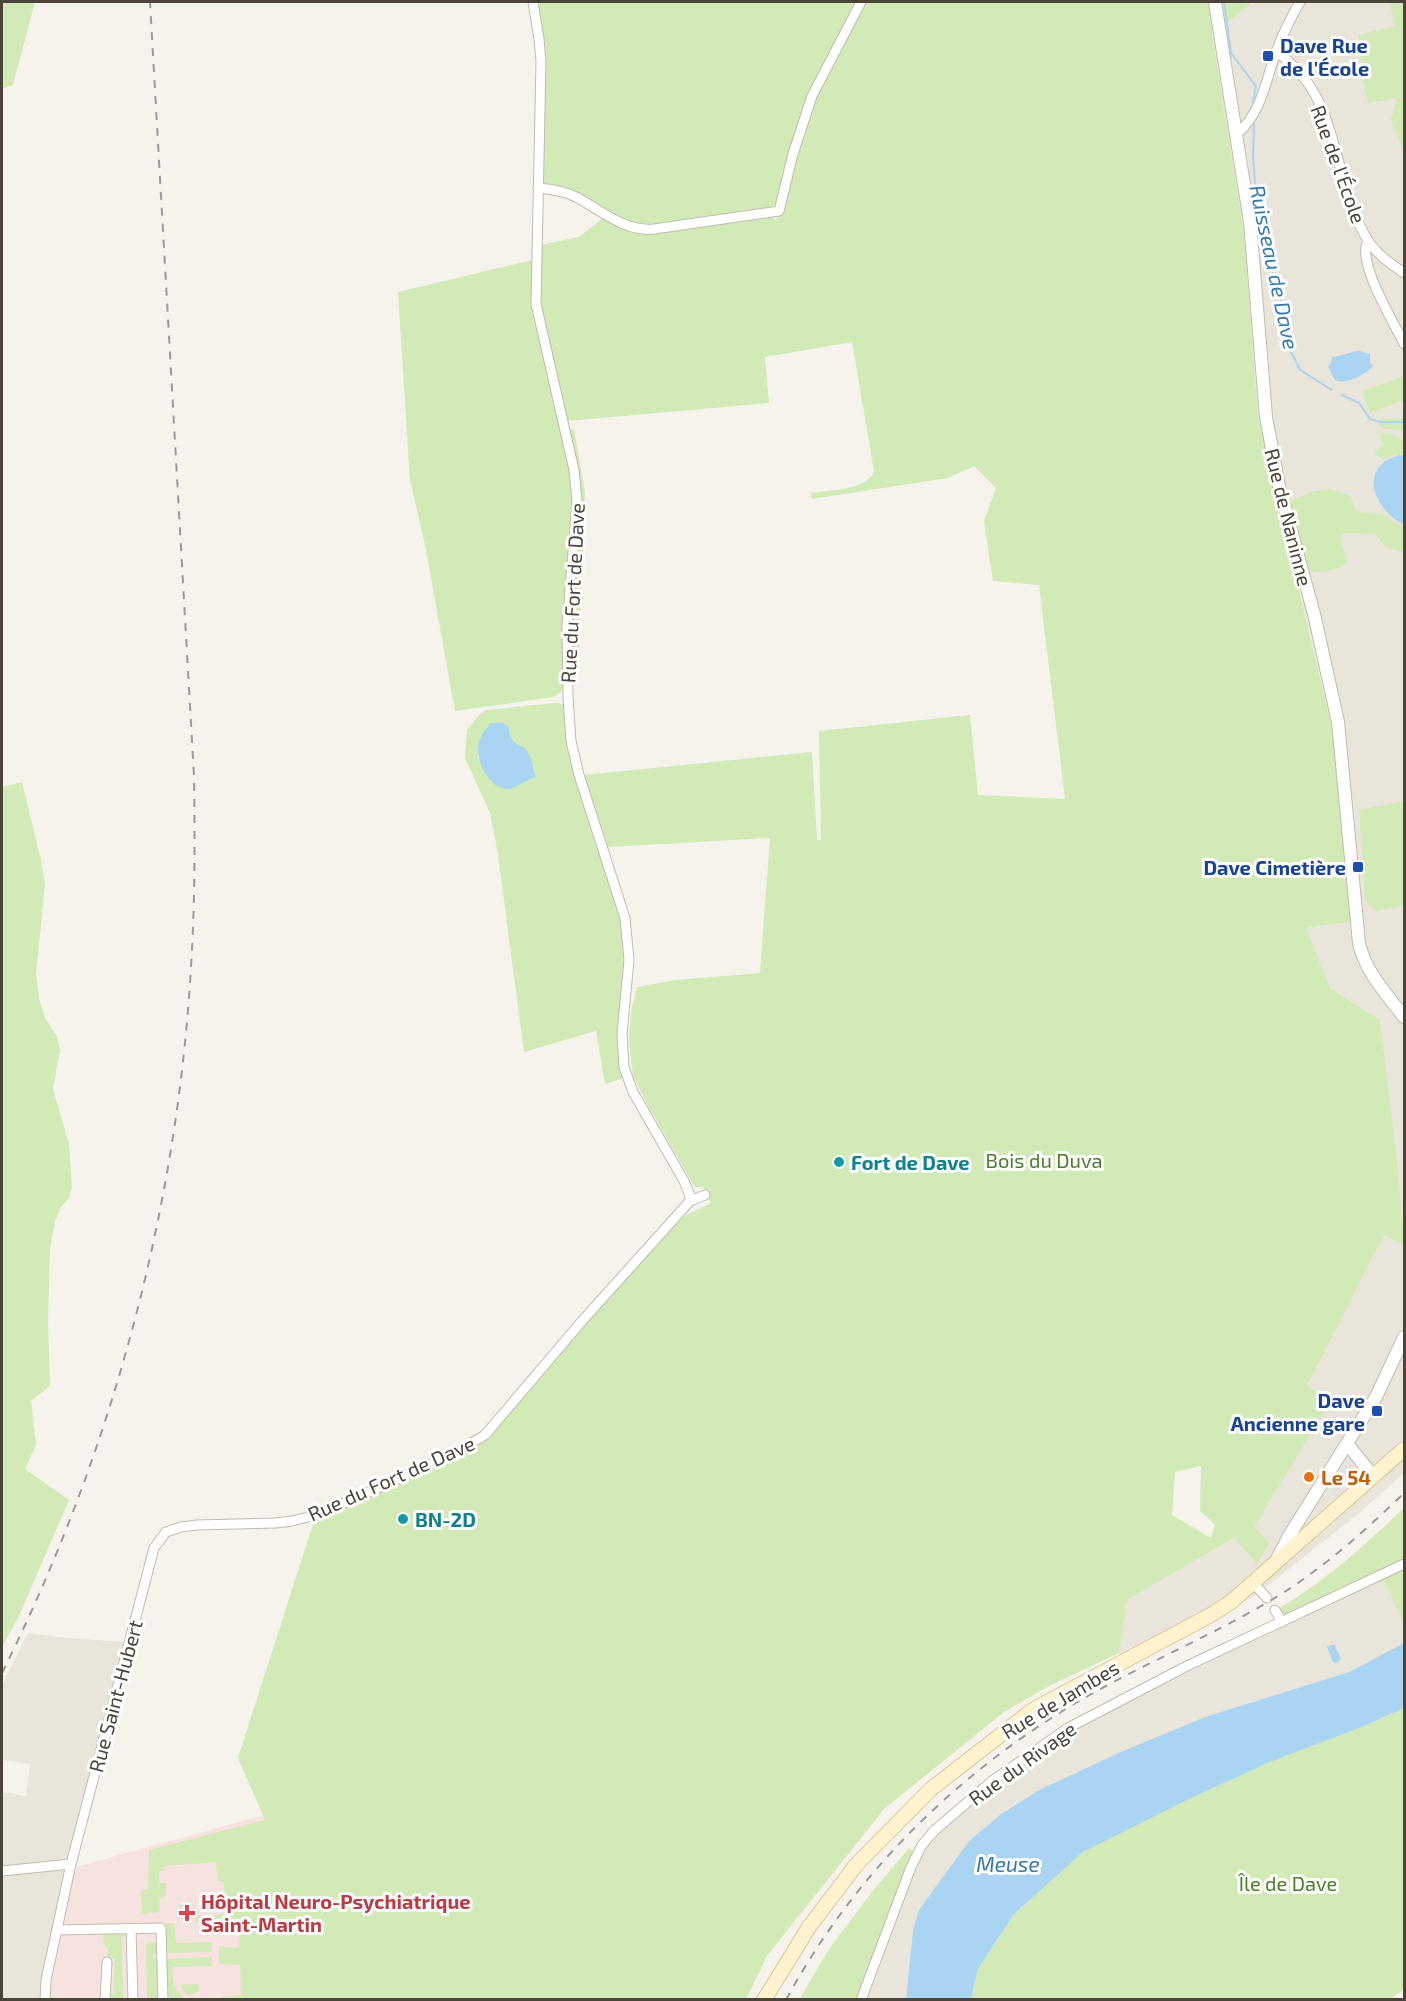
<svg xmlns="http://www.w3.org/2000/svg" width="1406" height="2001" font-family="'Exo 2',sans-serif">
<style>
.residential{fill:#eae5da}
.medical{fill:#f6e3e0}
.green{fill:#d2eab5;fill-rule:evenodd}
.parking{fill:#e5e3e0}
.water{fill:#a9d4f2}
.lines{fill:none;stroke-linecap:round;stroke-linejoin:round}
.stream{stroke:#a9d4f2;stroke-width:2}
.minor-casing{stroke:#c2bbae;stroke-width:11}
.tertiary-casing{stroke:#c2bbae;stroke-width:14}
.secondary-casing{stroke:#d6c79b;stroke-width:16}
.minor{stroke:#fff;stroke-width:9}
.tertiary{stroke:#fff;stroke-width:12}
.secondary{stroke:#fff3cd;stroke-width:14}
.rail{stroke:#9a9a9a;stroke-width:2;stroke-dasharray:8 8;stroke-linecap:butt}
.transit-dot{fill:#1a4fb4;stroke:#fff;stroke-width:2}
.culture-dot{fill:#0f9aa8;stroke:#fff;stroke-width:2}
.food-dot{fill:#e8710a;stroke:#fff;stroke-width:2}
.health-dot{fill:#e0444e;stroke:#fff;stroke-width:2}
.labels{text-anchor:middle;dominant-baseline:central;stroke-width:6;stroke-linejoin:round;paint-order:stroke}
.transit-label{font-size:20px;font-weight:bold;fill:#164399;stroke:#fff;text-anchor:end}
.street-label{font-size:20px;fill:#4b4439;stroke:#fff}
.park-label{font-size:20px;fill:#4a7f2a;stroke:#fff}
.culture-label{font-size:20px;font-weight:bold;fill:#0d838f;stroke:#fff;text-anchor:start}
.food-label{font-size:20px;font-weight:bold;fill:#c56008;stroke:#fff;text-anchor:start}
.health-label{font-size:20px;font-weight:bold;fill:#be3a42;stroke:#fff;text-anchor:start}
.water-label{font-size:21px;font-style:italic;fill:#2e7ab2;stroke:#fff}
</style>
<rect width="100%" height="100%" fill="#f6f3ec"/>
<g class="residential">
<path d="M1206,2H1404V1220L1402,1219L1380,1020L1330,988L1306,928L1350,922L1336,742L1258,417L1244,234Z"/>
<path d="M1384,1234L1404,1245V1473L1357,1515L1256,1595L1127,1664L1119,1653L1126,1600L1234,1538L1256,1563L1253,1528L1330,1402L1307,1386Z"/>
<path d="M1383,1578L1404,1624V1643L1349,1672L1205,1717L1123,1751L1041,1789L1001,1814L969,1841L913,1930L906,1999L865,2000L914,1868L927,1845L936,1834L974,1800L1019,1765L1094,1718Z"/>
<path d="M28,1633L58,1637L124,1642L71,1864L44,1999H2V1792L26,1796L30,1764L2,1760V1685Z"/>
</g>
<path class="medical" d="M264,1815L350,2000H49L54,1959L76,1867Z"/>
<g class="green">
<path d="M2,2H35L13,85L2,89Z"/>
<path d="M533,2H1253L1212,34L1244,234L1258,417L1335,741L1351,922L1306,928L1330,988L1380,1020L1396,1153L1402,1219L1404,1220V1245L1384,1235L1307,1386L1331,1401L1254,1527L1269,1543L1257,1564L1234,1538L1127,1600L1119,1653L1049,1686L1004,1712L884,1809L767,1956L746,1999H222L221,1997L241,1995L240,1965L219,1964V1946L239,1948L240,1933L232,1932L231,1923H196L195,1915L209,1916L225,1914L224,1882L218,1881L216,1862L164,1866V1871H159V1883H166V1897H159L160,1912L142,1914L141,1890L148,1889L149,1850L265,1820L238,1758L314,1521L430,1469L486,1439L674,1221L711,1203L703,1187H695L648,1106L633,1076L629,1042L631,1012L637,987L675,980L760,973L770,838L608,847L584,775L812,752L817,840H821L819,731L970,715L978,795L1065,799L1039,585L993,581L984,521L996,488L974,466L948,478L812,499L810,493C828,490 867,491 874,471L852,342L765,357L769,403L566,421L538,304L540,245L579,237L603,218L620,228L644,234L766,215H771L776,221L779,212L640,229L575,196L538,188L541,61ZM1201,1466L1200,1511L1215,1525L1211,1538L1172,1515L1175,1472Z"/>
<path d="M1389,2H1404V152L1391,120L1397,98L1368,103L1363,82L1358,35L1395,26Z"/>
<path d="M532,260V305L572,483L573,511L563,630V688L561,692L553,697L455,711L425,545L410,480L398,292Z"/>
<path d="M1404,376V400L1370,413L1362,391Z"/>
<path d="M1404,418V431L1383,428L1379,425L1381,419Z"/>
<path d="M574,429L585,492L579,660L570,661L580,501L569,430Z"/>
<path d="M1382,433C1392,433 1398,436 1404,443V491L1399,459L1395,454L1383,459L1375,455L1376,450L1383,445L1380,437Z"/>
<path d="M1331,489L1350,496L1355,508L1362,513L1383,514L1404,528V552L1385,547L1375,534L1348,533L1342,534L1340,539L1347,560L1343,566C1332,571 1319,574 1307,570L1289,507L1290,502C1305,493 1314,490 1331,489Z"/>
<path d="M556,703L562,704L564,707L567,736L621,919L624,946V1078L605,1084L596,1031L524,1052L498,855L490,813L465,758L467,730L478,716L486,710ZM509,737C521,754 533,754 536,777L524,780L491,782L477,756Z"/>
<path d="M22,782L41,860L45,885L36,974L39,998L45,1018L57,1036L60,1051L53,1089L69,1144L72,1187L69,1198L61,1207L55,1221L50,1250L48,1321L50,1386L31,1401L36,1445L25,1469L69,1500L19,1616L2,1647V787Z"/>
<path d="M1404,801V906L1375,911L1365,900L1359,810Z"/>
<path d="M1404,1508V1560L1283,1617L1278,1609C1327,1580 1363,1547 1404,1508Z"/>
<path d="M1404,1568V1624L1383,1578Z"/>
<path d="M1404,1708V1989L1389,2000H971L978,1969L1014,1914L1083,1852L1185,1801L1270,1762L1362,1727Z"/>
<path d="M909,1848L920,1857L865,1999L799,2000L829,1949L872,1892Z"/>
<path d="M166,1923H174L176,1943L212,1942V1952L166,1953Z"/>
<path d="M125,1933L128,1936L122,1937L123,1999H110V1994H113L115,1959L107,1957L108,1947L104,1946L103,1934Z"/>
<path d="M146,1943H158V1954L153,1955V1959H158L159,1999H147Z"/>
<path d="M212,1957V1966L172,1967L174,1985L184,1999H167L166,1959Z"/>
<path d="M198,1984L199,1991L187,1996L180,1985Z"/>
</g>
<g class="parking">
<path d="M1346,1460L1352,1462L1356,1474L1336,1495L1328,1489Z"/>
<path d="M1290,1511L1297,1515L1284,1539L1278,1535Z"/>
</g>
<g class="water">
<path d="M1359,351L1370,354V363L1373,365L1371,368C1363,376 1345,385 1335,380L1328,367L1332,361L1331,357C1339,357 1349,352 1359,351Z"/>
<path d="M1402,455L1404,456V525C1396,520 1388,515 1383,507C1365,483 1374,460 1402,455Z"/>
<path d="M491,723H503L509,727C509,740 514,744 525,748L531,759L536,777C525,780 516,789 507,789C488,788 474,758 479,742C481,734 486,729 491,723Z"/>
<path d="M1404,1643V1708L1362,1727L1270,1762L1185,1801L1083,1852L1014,1914L978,1969L971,1999H906L913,1930L919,1910L969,1841L1001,1814L1041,1789L1123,1751L1205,1717L1349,1672Z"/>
<path d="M1334,1644L1341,1659L1337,1663L1333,1662L1327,1647Z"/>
</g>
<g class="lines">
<g class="stream">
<path d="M1224,2L1231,53L1256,86L1253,102"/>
<path d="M1254,124L1253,157L1255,184L1264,218L1269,261L1280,294L1291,352L1300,370L1332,390"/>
<path d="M1342,395L1359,403L1370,419L1381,422H1404"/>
</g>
<defs>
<g id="minor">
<path d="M1276,52C1342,95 1330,178 1367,239C1375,253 1391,264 1404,273"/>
<path d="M1237,134C1261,114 1266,80 1276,52C1283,34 1290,18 1300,2"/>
<path d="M538,188C551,189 564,191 576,197C601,210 624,232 654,229L779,211L793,154L812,96L861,2"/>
<path d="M1368,241C1356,262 1394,322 1404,344"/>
<path d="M690,1201L705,1195"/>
<path d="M1254,1584L1267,1598"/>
<path d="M1275,1610L1282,1622"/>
<path d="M2,1871L71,1864"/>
<path d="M131,1929L133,2000"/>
<path d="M57,1930L161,1928L163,2000"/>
<path d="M45,2000L46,1980L71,1864L154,1548L166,1532L181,1527L197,1525L275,1523L292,1521L320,1514L455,1453L485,1435L582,1321L690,1201V1196L684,1181L633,1092L624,1067L622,1034L629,960L625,918L579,775L571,741L568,698L567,627L577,501L574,470L536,304L541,61L539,39L533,2"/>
<path d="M105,2000L107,1962"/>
<path d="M861,2000L911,1867L922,1845L935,1830L992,1781L1068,1728L1187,1666L1404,1564"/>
</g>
<g id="tertiary">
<path d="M1215,2L1250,222L1266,417L1279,486L1314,614L1338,722L1359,943C1365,972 1387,994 1404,1017"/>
<path d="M1348,1445L1373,1476"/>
<path d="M1276,1561L1289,1536L1376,1397L1404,1337"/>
</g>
<path id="secondary" d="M764,2000L809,1927L856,1865L931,1789L1034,1709L1209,1616L1231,1602L1404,1449"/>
</defs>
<use href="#minor" class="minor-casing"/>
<use href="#tertiary" class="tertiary-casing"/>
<use href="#secondary" class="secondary-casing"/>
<use href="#minor" class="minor"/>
<use href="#tertiary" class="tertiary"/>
<use href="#secondary" class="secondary"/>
<g class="rail">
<path d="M2,1673C111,1455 177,1211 191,967C195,903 195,840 194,776L150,2"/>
<path d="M786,2000C852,1877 955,1775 1074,1704C1143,1663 1218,1634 1286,1591C1329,1563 1368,1528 1404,1493"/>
</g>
</g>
<g class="transit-dot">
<rect x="1262" y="50" width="12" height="12" rx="3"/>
<rect x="1352" y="861" width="12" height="12" rx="3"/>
<rect x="1371" y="1405" width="12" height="12" rx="3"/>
</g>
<g class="culture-dot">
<circle cx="839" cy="1162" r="6"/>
<circle cx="403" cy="1519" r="6"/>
</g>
<circle class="food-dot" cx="1309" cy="1477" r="6"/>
<path class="health-dot" d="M184 1904h6v6h6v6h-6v6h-6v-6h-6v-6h6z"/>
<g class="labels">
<g class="transit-label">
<text x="1280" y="45" text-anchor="start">Dave Rue<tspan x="1280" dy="23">de l'École</tspan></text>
<text x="1346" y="867">Dave Cimetière</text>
<text x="1365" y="1400">Dave<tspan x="1365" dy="23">Ancienne gare</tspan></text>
</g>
<g class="street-label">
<text transform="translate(1339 164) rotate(70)">Rue de l'École</text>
<text transform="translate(1289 517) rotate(76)">Rue de Naninne</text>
<text transform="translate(572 593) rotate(-87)">Rue du Fort de Dave</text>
<text transform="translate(391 1478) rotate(-24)">Rue du Fort de Dave</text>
<text transform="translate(115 1696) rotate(-75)">Rue Saint-Hubert</text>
<text transform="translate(1060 1699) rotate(-31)">Rue de Jambes</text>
<text transform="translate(1022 1763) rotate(-36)">Rue du Rivage</text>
</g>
<g class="park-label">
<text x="1044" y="1160">Bois du Duva</text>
<text x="1288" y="1883">Île de Dave</text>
</g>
<g class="culture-label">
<text x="851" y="1162">Fort de Dave</text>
<text x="415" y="1519">BN-2D</text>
</g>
<g class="food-label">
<text x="1321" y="1477">Le 54</text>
</g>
<g class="health-label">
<text x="201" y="1901">Hôpital Neuro-Psychiatrique<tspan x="201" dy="23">Saint-Martin</tspan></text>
</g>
<g class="water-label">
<text transform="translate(1275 267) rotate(78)">Ruisseau de Dave</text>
<text x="1008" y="1863">Meuse</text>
</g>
</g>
<rect width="1406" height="2001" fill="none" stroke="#4b4439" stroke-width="6"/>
</svg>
